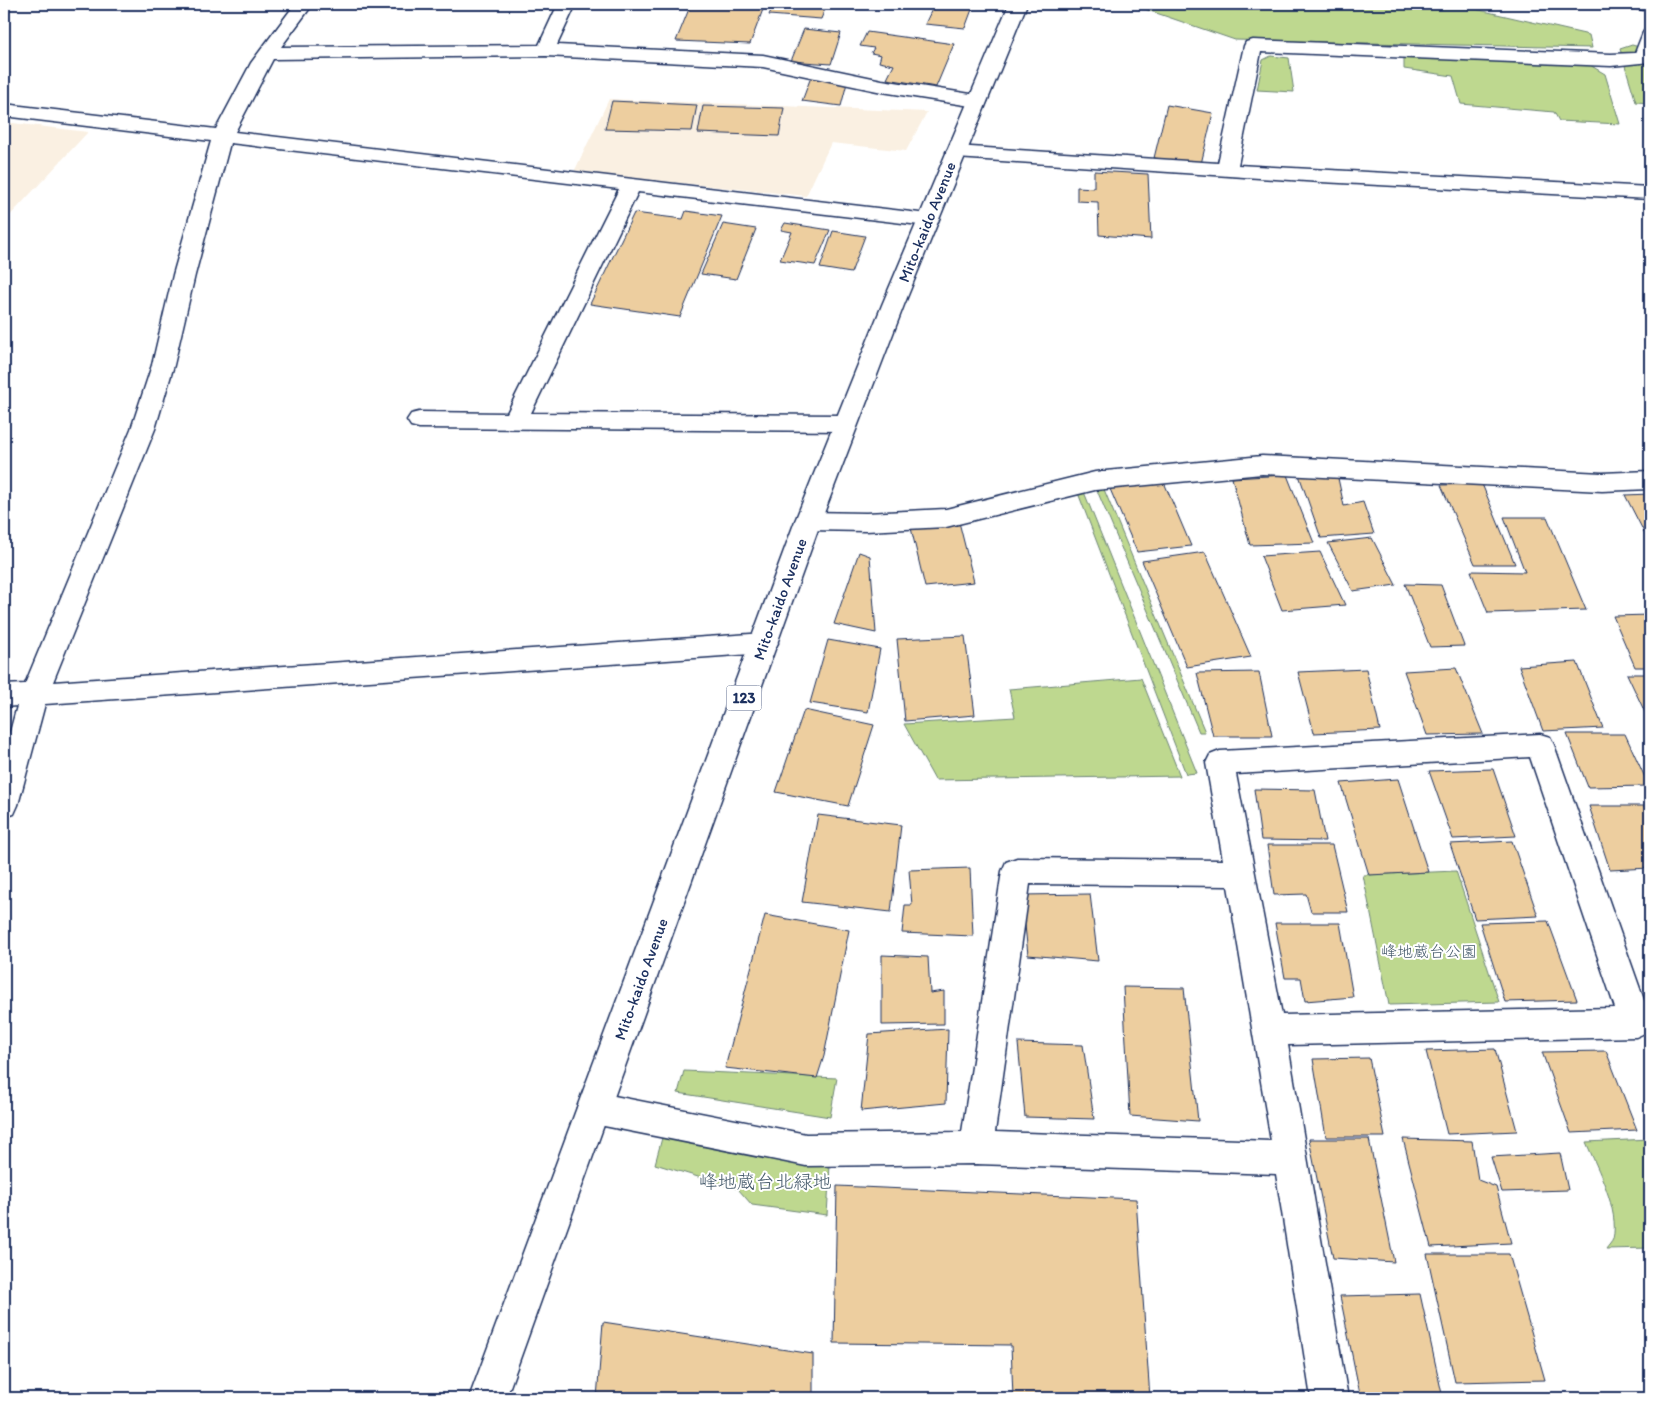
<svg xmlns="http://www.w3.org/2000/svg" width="1654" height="1402" font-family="Itim,'Klee One',sans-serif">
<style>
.built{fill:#faf0e2}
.green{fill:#bed88f;stroke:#6c8476}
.building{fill:#edce9f;stroke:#1b2f5e}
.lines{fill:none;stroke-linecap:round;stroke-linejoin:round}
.minor-casing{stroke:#1b2f5e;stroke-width:3}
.tertiary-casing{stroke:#1b2f5e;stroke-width:3}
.trunk-casing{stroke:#1b2f5e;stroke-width:3}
.minor{fill:#fff;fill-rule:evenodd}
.tertiary{fill:#fff;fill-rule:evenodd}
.trunk{fill:#fff;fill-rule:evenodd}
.labels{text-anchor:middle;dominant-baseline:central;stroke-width:4;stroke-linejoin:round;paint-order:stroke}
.shield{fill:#fff;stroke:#5f6d8e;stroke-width:1}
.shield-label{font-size:15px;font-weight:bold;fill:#1b2f5e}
.street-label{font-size:16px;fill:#1b2f5e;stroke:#fff}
.park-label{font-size:16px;fill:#44596a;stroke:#fff}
.near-park-label{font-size:19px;fill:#44596a;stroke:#fff}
</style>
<rect width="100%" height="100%" fill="#fff"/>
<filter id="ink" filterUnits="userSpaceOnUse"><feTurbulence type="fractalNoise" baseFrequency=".02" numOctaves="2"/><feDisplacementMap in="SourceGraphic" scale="10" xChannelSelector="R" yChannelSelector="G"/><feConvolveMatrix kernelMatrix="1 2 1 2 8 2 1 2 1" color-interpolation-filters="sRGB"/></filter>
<g filter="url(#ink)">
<g class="built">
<path d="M609,99L927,112L906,151L831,143L806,196L574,172Z"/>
<path d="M4,122L88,132L4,222Z"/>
</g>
<g class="green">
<path d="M1130,4H1453L1589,35L1592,48L1235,40Z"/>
<path d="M1632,45L1650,50V103L1636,102L1620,49Z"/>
<path d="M1271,56L1289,58L1294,92L1257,90L1263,60Z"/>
<path d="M1404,57L1588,64L1605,74L1620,124L1559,121L1554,112L1461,104L1453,76L1404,69Z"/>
<path d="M1103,487L1205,732H1199L1096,488Z"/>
<path d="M1084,492L1197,773L1186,774L1078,493Z"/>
<path d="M1141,678L1180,776L935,780L904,724L1015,717L1009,689Z"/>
<path d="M1456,871L1499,1002L1389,1005L1363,875Z"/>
<path d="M684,1071L837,1078L830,1117L678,1093Z"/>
<path d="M662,1138L830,1165L827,1215L752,1205L738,1189L655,1164Z"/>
<path d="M1650,1139V1248L1606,1249C1608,1246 1612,1242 1613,1239C1620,1210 1597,1168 1586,1142Z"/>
</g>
<g class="building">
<path d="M691,4H765L750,44L676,41Z"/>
<path d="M774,4H827L821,19L769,15Z"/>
<path d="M922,4H974L965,28L925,24L934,5Z"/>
<path d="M804,29L841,33L831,64L791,61Z"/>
<path d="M867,32L954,44L936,87L887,79L894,65L879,62L881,55L871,53L874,48L860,46Z"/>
<path d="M811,77L847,83L841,106L802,101Z"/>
<path d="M612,101L697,105L692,131L605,129Z"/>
<path d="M1167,105L1213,113L1201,164L1154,158Z"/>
<path d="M703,106L784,108L779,136L698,133Z"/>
<path d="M1094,171L1148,174L1151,239L1099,235L1098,202L1077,201V187L1094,188Z"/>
<path d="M686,211L722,216L680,317L590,304L634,213L683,219Z"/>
<path d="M785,223L830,230L815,265L780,260L792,232L781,230Z"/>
<path d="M723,224L756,229L736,279L701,274Z"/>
<path d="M833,231L865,236L851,273L820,268Z"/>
<path d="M1336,469L1344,506L1363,502L1374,534L1321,538L1299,475Z"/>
<path d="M1287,475L1314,543L1250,545L1232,478Z"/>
<path d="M1163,480L1191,546L1137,552L1110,489Z"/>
<path d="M1482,484L1515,564H1475L1441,485Z"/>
<path d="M1650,494V536H1646L1625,495Z"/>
<path d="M1504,517H1547L1586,610L1488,613L1471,571L1525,572Z"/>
<path d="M959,522L974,582L925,587L911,528Z"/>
<path d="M1372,538L1396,585L1353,591L1328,543Z"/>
<path d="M859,552L870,556L876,633L834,624Z"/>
<path d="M1205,552L1251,657L1187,667L1142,561Z"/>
<path d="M1320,552L1345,605L1282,610L1261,556Z"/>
<path d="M1405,584L1441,585L1464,646L1430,647Z"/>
<path d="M1650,615V667H1635L1613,616Z"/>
<path d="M965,636L975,715L905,721L897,639Z"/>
<path d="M828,640L880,649L868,712L810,703Z"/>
<path d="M1577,662L1603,728L1543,731L1519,666Z"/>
<path d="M1456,668L1483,734L1427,735L1404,671Z"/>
<path d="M1366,669L1380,730L1314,733L1298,672Z"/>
<path d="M1259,672L1272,736H1213L1197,673Z"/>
<path d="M1627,674H1650V723Z"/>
<path d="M804,710L874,725L848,806L776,792Z"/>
<path d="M1567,734H1625L1649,786L1588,787Z"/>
<path d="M1493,769L1516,836L1453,839L1429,771Z"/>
<path d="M1398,779L1428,872L1369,875L1341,783Z"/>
<path d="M1254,789L1315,790L1325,841L1261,840Z"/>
<path d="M1589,806H1650V868L1610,870Z"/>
<path d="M818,815L901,825L891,912L802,902Z"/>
<path d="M1512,841L1538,916L1475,919L1450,844Z"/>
<path d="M1267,845H1332L1348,912H1311L1306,894L1274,895Z"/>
<path d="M970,868L973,936L902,933L905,905H912L909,870Z"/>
<path d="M1090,894L1098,961L1028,955L1022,895Z"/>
<path d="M765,915L849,930L824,1056L817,1078L725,1068Z"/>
<path d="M1548,921L1577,1000L1505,1002L1480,923Z"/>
<path d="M1275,923H1340L1353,997L1305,1001L1301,978H1285Z"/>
<path d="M882,955L928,957L930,993L944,991V1024L882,1025Z"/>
<path d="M1123,987L1184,988L1198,1121L1130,1116Z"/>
<path d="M948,1029L946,1103L861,1111L869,1034Z"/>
<path d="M1018,1043L1083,1045L1094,1119L1025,1117Z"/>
<path d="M1495,1049L1517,1131L1447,1134L1426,1051Z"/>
<path d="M1606,1051L1637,1130L1571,1133L1542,1052Z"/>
<path d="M1369,1058L1385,1137H1326L1313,1059Z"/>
<path d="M1309,1139H1369L1394,1262L1333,1258Z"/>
<path d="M1403,1139L1472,1141L1478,1180L1496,1187L1511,1243L1431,1247Z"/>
<path d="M1560,1153L1568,1190L1502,1192L1491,1157Z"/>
<path d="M837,1186L1136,1199L1150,1398H1013L1011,1345L834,1343Z"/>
<path d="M1427,1254H1509L1545,1380L1455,1382Z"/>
<path d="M1420,1294L1442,1394H1360L1340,1296Z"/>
<path d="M603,1322L813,1354V1398H597Z"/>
<path d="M1461,1394L1541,1398H1462Z"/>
</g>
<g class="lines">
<defs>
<g id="minor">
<path d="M295,4H313L281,47L539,45L558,4H576L557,45L763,55L882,80L977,95L984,97L987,101L984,105L977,107L882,92L763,67L546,56L273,59L235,132L928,214L935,216L938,220L935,224L928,226L638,192L531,413L846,415L854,417L858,423L854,429L846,431L419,428L411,426L407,420L411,414L419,412L507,413L619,189L230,143L195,275L174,365L155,429L53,682L765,633L774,636L778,643L774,650L765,653L45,704L18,805L14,814L4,817V754L17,706L4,707V685L25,684L131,429L152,365L173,275L211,141L4,116V104L216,129L251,63Z"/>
<path d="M1650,29V62L1611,66L1261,52L1238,165L1650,187V199L1321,182L956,158L949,156L946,152L949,148L956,146L1218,163L1244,46L1246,42L1253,40L1611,54L1635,53L1644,30Z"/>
<path d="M1262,456L1602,473L1650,471V489L1602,491L1262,474L1095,490L946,527L866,531L808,530L799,527L795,521L799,515L808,512L866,513L946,509L1095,472Z"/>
<path d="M1540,734L1550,737L1554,745L1650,1017V1026L1647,1032L1636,1037L1288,1045L1348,1398H1311L1276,1174L976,1164L806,1166L594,1124L582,1119L577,1108L582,1097L594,1092L806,1134L962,1132L1002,871L1006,862L1017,858L1223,860L1206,763L1210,755L1220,751ZM1530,757L1615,1008L1282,1015L1236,774ZM1030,884L1228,886L1271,1141L995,1132Z"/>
</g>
<path id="tertiary" d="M1630,4H1650V11L1633,8Z"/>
<path id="trunk" d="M1009,4H1027L904,305L821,521L506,1398H469L795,521L882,305Z"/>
</defs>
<use href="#minor" class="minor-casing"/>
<use href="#tertiary" class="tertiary-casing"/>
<use href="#trunk" class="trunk-casing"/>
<use href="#minor" class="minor"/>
<use href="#tertiary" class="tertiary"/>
<use href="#trunk" class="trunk"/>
</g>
</g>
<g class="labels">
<rect class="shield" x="726.5" y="685.5" width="35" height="25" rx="4"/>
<g class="shield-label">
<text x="744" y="698">123</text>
</g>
<g class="street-label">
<text transform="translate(927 222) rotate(-68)">Mito-kaido Avenue</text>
<text transform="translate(780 599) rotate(-70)">Mito-kaido Avenue</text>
<text transform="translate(641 979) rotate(-70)">Mito-kaido Avenue</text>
</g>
<g class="park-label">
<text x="1429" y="951">峰地蔵台公園</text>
</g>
<g class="near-park-label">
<text x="765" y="1181">峰地蔵台北緑地</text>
</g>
</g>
<rect width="1654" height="1402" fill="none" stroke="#fff" stroke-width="20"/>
<rect x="10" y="10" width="1634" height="1382" fill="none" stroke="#1b2f5e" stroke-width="2" filter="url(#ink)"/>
</svg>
